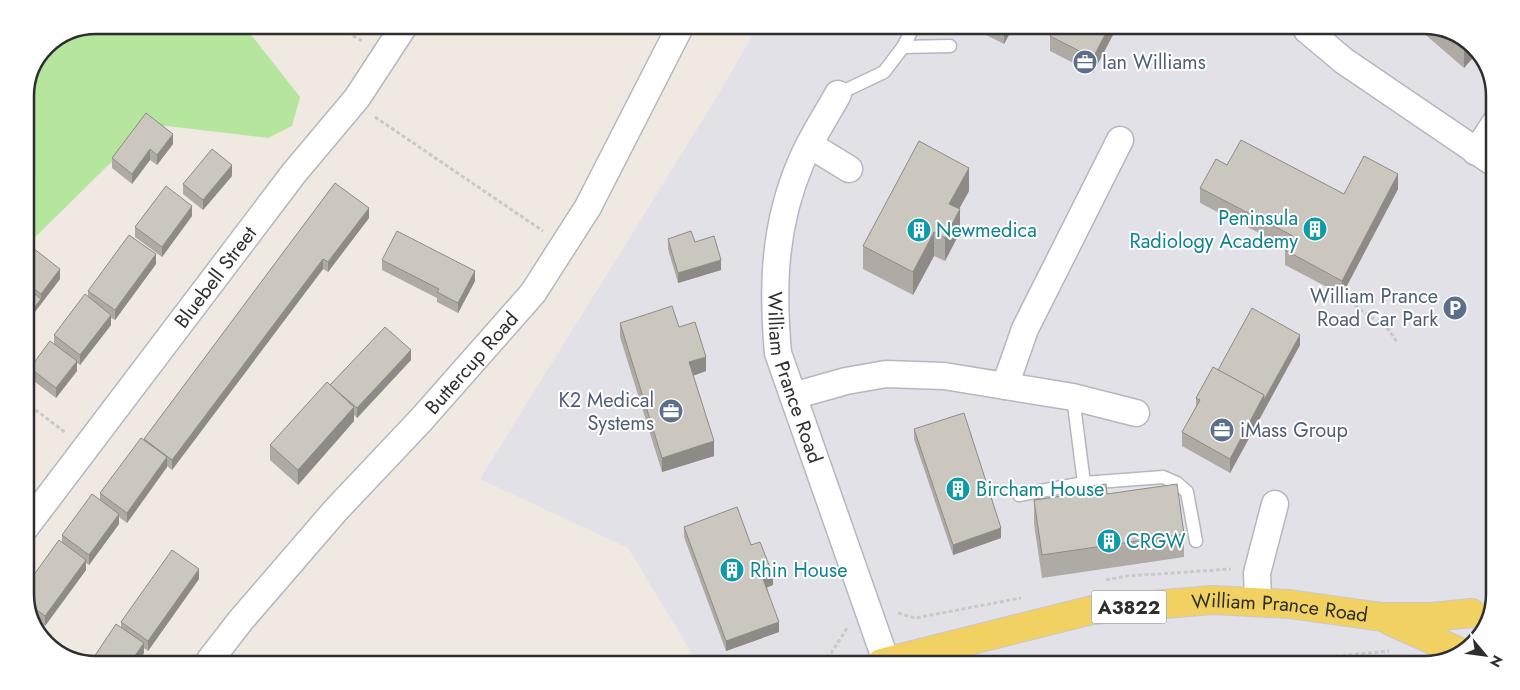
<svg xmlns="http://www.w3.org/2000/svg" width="1520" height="690" font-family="Jost,sans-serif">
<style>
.industrial{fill:#e3e1e8}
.green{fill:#b6e59e}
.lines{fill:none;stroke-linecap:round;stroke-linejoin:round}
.service-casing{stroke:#b4b7c1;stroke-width:15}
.minor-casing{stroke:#b4b7c1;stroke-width:29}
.primary-casing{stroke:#c9c9c9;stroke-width:30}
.path{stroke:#c9c9c9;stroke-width:3;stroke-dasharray:4 2.5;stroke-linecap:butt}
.service{stroke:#fff;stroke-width:12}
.minor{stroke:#fff;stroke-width:26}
.primary{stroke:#f2d163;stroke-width:28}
.wall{fill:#afaba4}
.shaded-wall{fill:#8e8b86}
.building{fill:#cbc7bf;stroke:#8e8b86}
.labels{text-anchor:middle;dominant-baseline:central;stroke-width:4;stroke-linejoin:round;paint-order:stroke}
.shield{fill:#fff;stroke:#6d6d6d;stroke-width:1}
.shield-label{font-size:19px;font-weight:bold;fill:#2e2e2e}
.service-label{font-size:20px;fill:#4e5e75;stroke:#fff;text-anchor:start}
.culture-label{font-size:20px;fill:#0d838f;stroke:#fff;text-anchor:start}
.street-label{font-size:20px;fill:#2e2e2e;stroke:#fff}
.rim{fill:none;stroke:#2e2e2e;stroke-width:2.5}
</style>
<rect width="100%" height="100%" fill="#efe9e1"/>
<path class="industrial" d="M757,28L1451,31L1483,56L1495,92L1489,621L1463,653L1424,665L689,662L693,655L628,548L480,479L715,100Z"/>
<path class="green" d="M96,25L247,26L252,36L300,97L292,126L268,138L150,124L25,247V92L46,46Z"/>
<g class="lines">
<defs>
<g id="service">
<path d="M903,47L950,46"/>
<path d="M838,94L884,72L903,47L913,28"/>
<path d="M1073,397L1084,483L1163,477L1177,483L1187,492L1196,541"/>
<path d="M1019,495L1084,483"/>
</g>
<g id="minor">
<path d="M1307,30L1344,61L1494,163"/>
<path id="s1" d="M838,94C826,116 811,138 801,162C774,225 772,286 778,353L886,661"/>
<path d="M810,145L849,169"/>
<path d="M1476,152L1495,123"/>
<path d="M1005,386L1025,329L1120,140"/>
<path d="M793,396L846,381L886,374L944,376L1073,397L1136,413"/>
<path id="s2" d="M25,528L294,173L357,98L404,26"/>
<path d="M1258,602L1257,573L1275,504"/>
<path id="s3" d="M210,660L241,620L335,511L421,420L533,293L588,207L680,27"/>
</g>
<g id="primary">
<path d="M1390,621L1460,652"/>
<path id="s4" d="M881,663L1092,610L1213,600L1289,604L1382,617H1432L1472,613"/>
</g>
</defs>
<use href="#service" class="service-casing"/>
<use href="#minor" class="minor-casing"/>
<use href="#primary" class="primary-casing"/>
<g class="path">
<path d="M336,26L364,42"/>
<path d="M375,117L543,231"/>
<path d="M1344,298L1388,329L1397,342"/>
<path d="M25,402L66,433"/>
<path d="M1106,580L1127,576L1231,569"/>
<path d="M898,613L915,618L1021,598"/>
<path d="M814,663L830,655L847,628"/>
<path d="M1258,664L1389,651"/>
</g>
<use href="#service" class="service"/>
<use href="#minor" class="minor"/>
<use href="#primary" class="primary"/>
</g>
<g class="wall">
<path d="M863,28H872L870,32Z"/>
<path d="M974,29H1012L1004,44Z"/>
<path d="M1054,29H1116L1093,73L1050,51V36Z"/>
<path d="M1420,30L1451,31L1478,52L1464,68Z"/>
<path d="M173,144L157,165L150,160L132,184L112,168V158Z"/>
<path d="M1227,165L1344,194L1398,189L1342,295L1285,265V250L1287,247L1200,203V188Z"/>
<path d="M232,176L203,210L183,194V184Z"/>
<path d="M335,183L369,218L328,272L323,269L172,470L167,466V467L127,523L119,517V524L89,565L86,563V570L45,626L38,621L37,631L25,599L62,543V535L100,500V493L144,440V439Z"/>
<path d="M969,191L959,209L960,232L945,261L934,256L913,295L863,269V246Z"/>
<path d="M192,216L162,257L135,237V227Z"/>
<path d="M668,239L695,242L721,270L678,283L668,249Z"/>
<path d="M25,259L60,279L34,313L25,307Z"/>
<path d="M382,260L475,281L458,313L437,302V298L382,270Z"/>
<path d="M156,264L115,320L111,318V325L80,365L77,363V371L56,398L30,378V368L54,344V335L88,297V291Z"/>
<path d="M620,323L679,327L706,371L693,376L714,456L662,472L620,337Z"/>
<path d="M1300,345L1230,473L1182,446V432L1196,407V398L1218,370Z"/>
<path d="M411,360L357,418L354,415V421L298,485L270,460V445L330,385Z"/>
<path d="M914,429L1001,538L953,555L914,439Z"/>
<path d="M1083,487L1184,534V557L1042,578L1034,524V500L1083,493Z"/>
<path d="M684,527L751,545L773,585L767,587L779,632L726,651L684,537Z"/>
<path d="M199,579L148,651L144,648V653L139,660H92L121,627V622Z"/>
</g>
<g class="shaded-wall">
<path d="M1004,29H1012L1004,44Z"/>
<path d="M1108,29H1116L1093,73V58Z"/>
<path d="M1469,45L1478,52L1464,68V50Z"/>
<path d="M173,134V144L157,165V155Z"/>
<path d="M150,149V160L132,184V174Z"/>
<path d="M232,165V176L203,210V200Z"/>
<path d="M969,168V191L949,227V204Z"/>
<path d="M1398,174V189L1342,295V281Z"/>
<path d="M192,206V216L162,257V247Z"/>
<path d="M369,208V218L328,272V262Z"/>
<path d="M960,209V232L945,261V238Z"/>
<path d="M934,232V256L913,295V272Z"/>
<path d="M156,254V264L115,320V310Z"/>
<path d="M323,259V269L172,470V460Z"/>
<path d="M721,260V270L678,283V273Z"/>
<path d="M60,269V279L41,304V294Z"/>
<path d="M475,271V281L458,313V303Z"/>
<path d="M41,299V304L34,313V308Z"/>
<path d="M111,315V325L80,365V355Z"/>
<path d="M1300,335V345L1230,473V459L1264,395Z"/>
<path d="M411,350V360L357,418V408Z"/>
<path d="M706,357V371L689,377V362Z"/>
<path d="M77,361V371L56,398V388Z"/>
<path d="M354,407V421L298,485V470Z"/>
<path d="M33,419V429L25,439V429Z"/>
<path d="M714,441V456L662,472V458Z"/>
<path d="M167,457V467L127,523V513Z"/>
<path d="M119,514V524L89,565V555Z"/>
<path d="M1001,528V538L953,555V545Z"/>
<path d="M86,560V570L45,626V616Z"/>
<path d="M199,569V579L148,651V641Z"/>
<path d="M773,575V585L763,589V579Z"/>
<path d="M38,621L37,631L35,625Z"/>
<path d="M779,622V632L726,651V641Z"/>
<path d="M144,643V653L139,660H132Z"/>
</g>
<g class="building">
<path d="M1054,29H1108L1093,58L1050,36Z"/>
<path d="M1441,30L1451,31L1469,45L1464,50Z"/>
<path d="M146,113L173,134L157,155L150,149L132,174L112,158Z"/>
<path d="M1241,140L1344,194L1364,156L1398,174L1342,281L1285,250L1293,236L1200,188L1216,159L1227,165Z"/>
<path d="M919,141L969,168L949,204L960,209L945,238L934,232L913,272L863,246Z"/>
<path d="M212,149L232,165L203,200L183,184Z"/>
<path d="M335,183L369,208L328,262L323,259L172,460L144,439Z"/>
<path d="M166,186L192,206L162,247L135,227Z"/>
<path d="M397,231L475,271L458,303L437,292L439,289L382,260Z"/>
<path d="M691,231L695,242L714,236L721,260L678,273L668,239Z"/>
<path d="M129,235L156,254L115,310L88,291Z"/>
<path d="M33,248L60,269L41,294L25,282V259Z"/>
<path d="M25,286L41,299L34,308L25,301Z"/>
<path d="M85,294L111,315L80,355L54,335Z"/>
<path d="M672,306L679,327L695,322L706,357L689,362L714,441L662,458L620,323Z"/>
<path d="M1252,308L1300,335L1264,400V395L1218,370Z"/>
<path d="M385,327L411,350L357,408L330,385Z"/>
<path d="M50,341L77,361L56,388L30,368Z"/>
<path d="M1213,367L1264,395L1230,459L1182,432L1200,400L1196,398Z"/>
<path d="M327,382L354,407L298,470L270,445Z"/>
<path d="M25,413L33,419L25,429Z"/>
<path d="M964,413L1001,528L953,545L914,429Z"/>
<path d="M141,438L167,457L127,513L100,493Z"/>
<path d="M1106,484L1107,494L1177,484L1184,534L1042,555L1034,500L1084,493L1083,487Z"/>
<path d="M92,494L119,514L89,555L62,535Z"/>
<path d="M737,507L751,545L760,542L773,575L763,579L779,622L726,641L684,527Z"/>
<path d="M59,540L86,560L45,616L27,603L25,599V587Z"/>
<path d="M172,550L199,569L148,641L121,622Z"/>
<path d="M32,617L38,621L35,625Z"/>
<path d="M116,624L144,643L132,660H92Z"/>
</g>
<defs>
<symbol id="office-disc" viewBox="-11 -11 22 22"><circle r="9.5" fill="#5c6f8a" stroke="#fff"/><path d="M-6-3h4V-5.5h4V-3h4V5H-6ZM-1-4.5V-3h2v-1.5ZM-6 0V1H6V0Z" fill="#fff"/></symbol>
<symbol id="building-disc" viewBox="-11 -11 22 22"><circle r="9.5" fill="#0f9aa8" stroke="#fff"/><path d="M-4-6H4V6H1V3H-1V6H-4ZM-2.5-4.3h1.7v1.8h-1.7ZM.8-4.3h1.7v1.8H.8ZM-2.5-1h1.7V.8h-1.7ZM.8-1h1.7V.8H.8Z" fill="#fff"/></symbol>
<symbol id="parking-disc" viewBox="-11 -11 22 22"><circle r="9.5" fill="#5c6f8a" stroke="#fff"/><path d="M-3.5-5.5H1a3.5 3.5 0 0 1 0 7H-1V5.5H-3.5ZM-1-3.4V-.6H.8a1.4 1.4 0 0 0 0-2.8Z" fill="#fff"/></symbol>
</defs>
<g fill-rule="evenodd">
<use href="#office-disc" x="1071" y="48" width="28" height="28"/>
<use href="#building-disc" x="1301" y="215" width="28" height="28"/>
<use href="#building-disc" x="905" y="216" width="28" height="28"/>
<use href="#parking-disc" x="1441" y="294" width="28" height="28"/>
<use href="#office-disc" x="657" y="397" width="28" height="28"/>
<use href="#office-disc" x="1208" y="416" width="28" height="28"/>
<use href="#building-disc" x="944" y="475" width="28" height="28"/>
<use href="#building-disc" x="1095" y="527" width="28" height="28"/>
<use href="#building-disc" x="718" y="556" width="28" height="28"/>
</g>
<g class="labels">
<rect class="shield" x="1091.5" y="590.5" width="75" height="33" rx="4"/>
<g class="shield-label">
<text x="1129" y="607">A3822</text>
</g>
<g class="service-label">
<text x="1102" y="62">Ian Williams</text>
<text x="1438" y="296" text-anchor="end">William Prance<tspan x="1438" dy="23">Road Car Park</tspan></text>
<text x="654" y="400" text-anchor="end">K2 Medical<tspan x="654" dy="23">Systems</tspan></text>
<text x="1240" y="430">iMass Group</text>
</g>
<g class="culture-label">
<text x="1298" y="218" text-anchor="end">Peninsula<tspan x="1298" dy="23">Radiology Academy</tspan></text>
<text x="936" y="230">Newmedica</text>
<text x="976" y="489">Bircham House</text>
<text x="1126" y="541">CRGW</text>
<text x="750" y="570">Rhin House</text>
</g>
<g class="street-label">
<text stroke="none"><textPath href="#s2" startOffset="315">Bluebell Street</textPath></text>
<text stroke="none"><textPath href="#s3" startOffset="396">Buttercup Road</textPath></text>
<text stroke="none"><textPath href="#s1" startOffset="299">William Prance Road</textPath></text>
<text stroke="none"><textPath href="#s4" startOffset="406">William Prance Road</textPath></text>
</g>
</g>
<path d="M0 0H1520V690H0ZM96 34H1424A62 62 0 0 1 1486 96V594A62 62 0 0 1 1424 656H96A62 62 0 0 1 34 594V96A62 62 0 0 1 96 34Z" fill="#fff" fill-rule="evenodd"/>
<path class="rim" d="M96 34H1424A62 62 0 0 1 1486 96V594A62 62 0 0 1 1424 656H96A62 62 0 0 1 34 594V96A62 62 0 0 1 96 34Z"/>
<g transform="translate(1485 655) rotate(119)" stroke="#ffffff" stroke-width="4" paint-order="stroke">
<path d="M0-4L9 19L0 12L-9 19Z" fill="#2e2e2e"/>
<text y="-8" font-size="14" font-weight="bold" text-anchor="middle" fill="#2e2e2e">N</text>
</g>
</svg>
